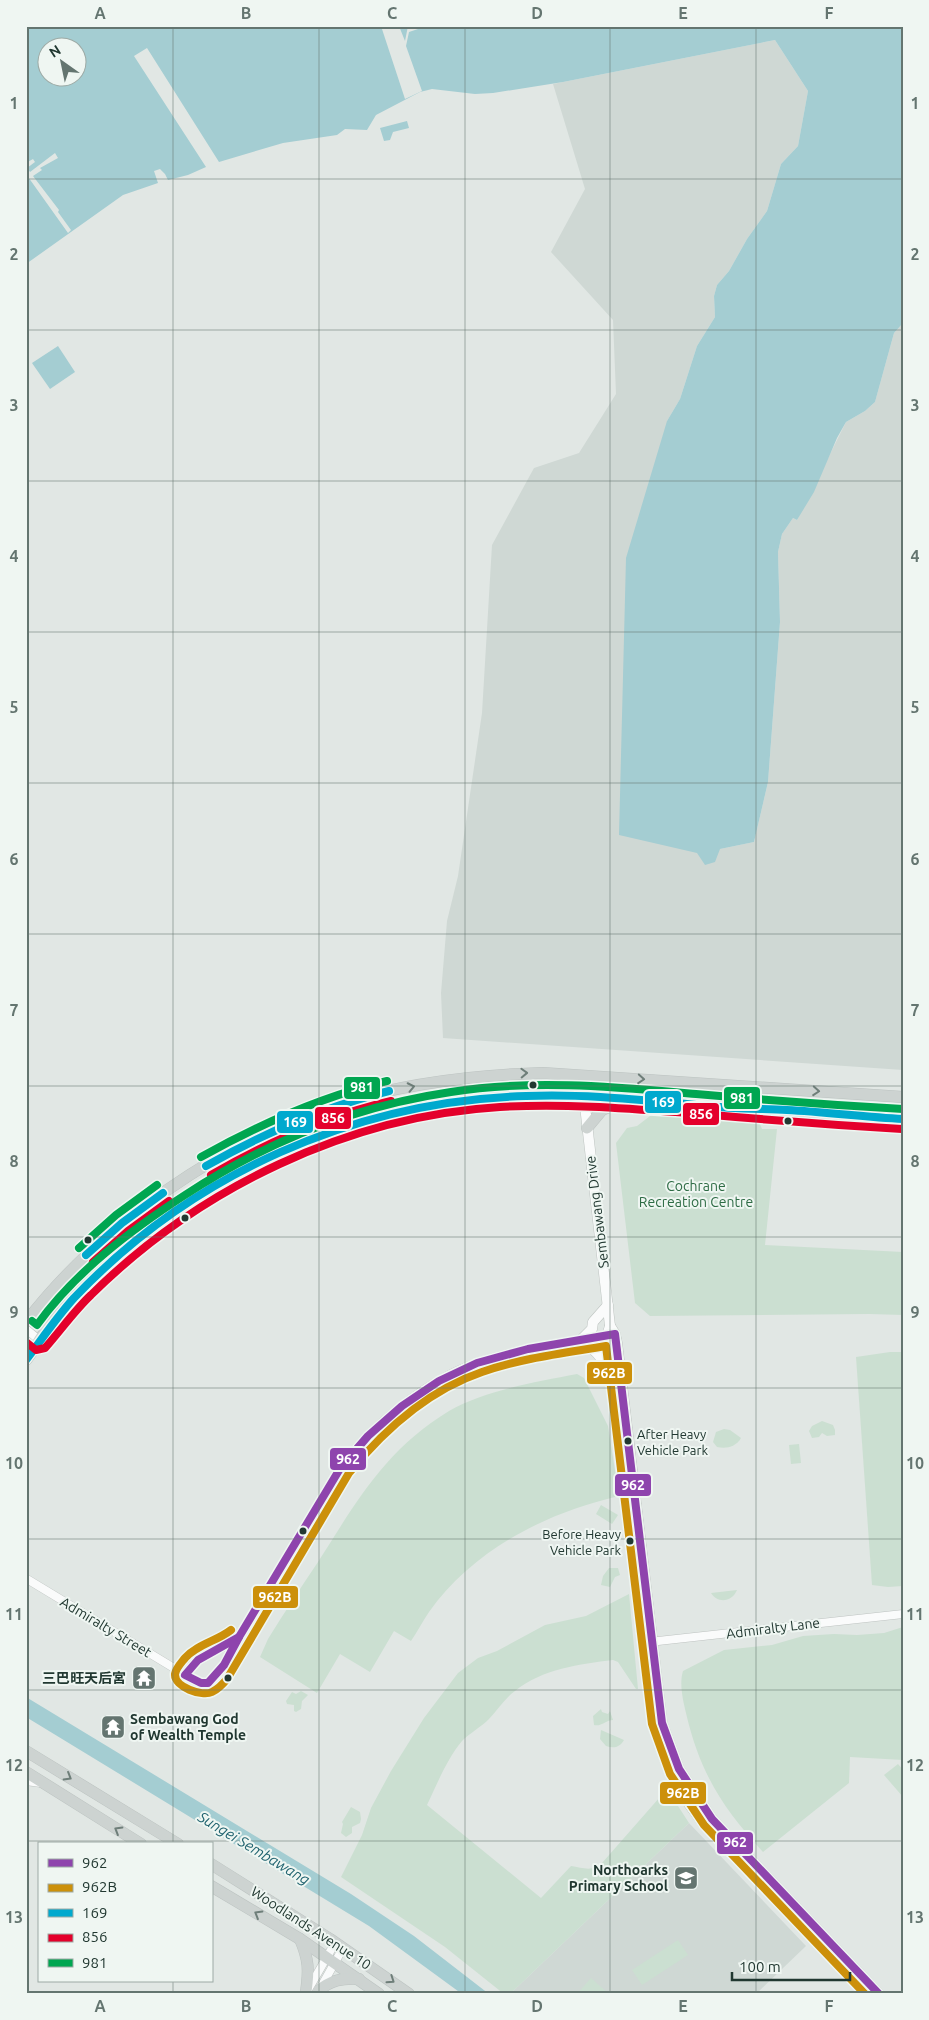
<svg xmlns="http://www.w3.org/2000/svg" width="929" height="2020" font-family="Ubuntu,'Noto Sans SC',sans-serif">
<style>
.built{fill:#cfd8d4}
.green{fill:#cbdfd1}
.water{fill:#a4cdd2;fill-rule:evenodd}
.pier{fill:#e1e7e4}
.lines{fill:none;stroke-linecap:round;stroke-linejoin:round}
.minor-casing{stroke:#bec3c1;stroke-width:9}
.secondary-casing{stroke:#bec4c1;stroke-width:11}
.primary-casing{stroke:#bcc3c1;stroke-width:12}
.minor{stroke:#fafbfb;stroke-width:8}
.secondary{stroke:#fafbfb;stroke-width:10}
.primary{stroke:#cdd3d1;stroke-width:11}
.bus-1-casing{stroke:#eff6f2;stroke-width:11}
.bus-2-casing{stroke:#eff6f2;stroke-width:11}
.bus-3-casing{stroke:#eff6f2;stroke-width:11}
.bus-4-casing{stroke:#eff6f2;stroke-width:11}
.bus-5-casing{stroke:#eff6f2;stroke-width:11}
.bus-1{stroke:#8e44ad;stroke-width:8}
.bus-2{stroke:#cc900a;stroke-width:8}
.bus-3{stroke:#00a9ce;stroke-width:8}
.bus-4{stroke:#e4002b;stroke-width:8}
.bus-5{stroke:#00a651;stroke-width:8}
.oneway{stroke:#6e7e79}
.grid{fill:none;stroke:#647570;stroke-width:1;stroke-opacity:0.55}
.bus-dot{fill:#213831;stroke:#eff6f2;stroke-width:2}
.labels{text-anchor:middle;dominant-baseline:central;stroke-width:4;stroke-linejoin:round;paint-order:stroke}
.bus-label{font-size:13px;fill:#213831;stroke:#eff6f2;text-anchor:start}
.park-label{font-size:14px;fill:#2e6c45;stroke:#eff6f2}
.street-label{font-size:14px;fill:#213831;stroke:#eff6f2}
.poi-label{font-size:14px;font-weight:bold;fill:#213831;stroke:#eff6f2;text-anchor:end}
.water-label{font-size:15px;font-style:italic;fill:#20636f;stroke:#eff6f2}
.line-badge{stroke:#eff6f2;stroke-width:2}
.badge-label{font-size:14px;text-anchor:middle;font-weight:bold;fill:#fff}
.neatline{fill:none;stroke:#647570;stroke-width:2}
.grid-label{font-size:16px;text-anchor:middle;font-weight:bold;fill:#647570}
</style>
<rect width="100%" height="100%" fill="#e1e7e4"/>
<g class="built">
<path d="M775,40L808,91L798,146L781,164L767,211L747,239L729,271L717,285L714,296L715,317L697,346L680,399L667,421L720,849L754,842L768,782L780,622L778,552L782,534L793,518L797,520L846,422L865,411L875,402L894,333L903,323V1070L443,1038L441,993L447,921L458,876L482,713L492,545L534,468L579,453L616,394L613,320L551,252L585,189L553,84Z"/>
<path d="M689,1823L806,1946L756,1994H510Z"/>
</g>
<g class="green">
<path d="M654,1113L757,1117L762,1129H777L765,1245L903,1252V1315L869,1314L650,1316L635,1303L616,1143L627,1128L637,1126Z"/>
<path d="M890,1352H903V1586L888,1587L872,1585L856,1357Z"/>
<path d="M577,1374L584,1378L608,1426L619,1496C546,1513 474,1549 429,1612C423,1621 417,1632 411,1641L394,1631L370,1672L340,1654L317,1693L260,1657L268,1639C284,1613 301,1587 318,1562C357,1501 385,1450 449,1411C486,1390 536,1382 577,1374Z"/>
<path d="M822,1421L833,1425L835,1430V1435L827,1436L822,1433L819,1437L812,1438L809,1431L812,1426Z"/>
<path d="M724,1429L730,1430L741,1438C736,1447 726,1449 717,1447L713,1442L716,1432Z"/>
<path d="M799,1444L801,1463L791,1464L789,1445Z"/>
<path d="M601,1505L618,1515L612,1524L596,1514Z"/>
<path d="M609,1568H618L620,1575L615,1577L610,1587L601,1585L603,1576Z"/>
<path d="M737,1590C732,1602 718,1604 711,1593Z"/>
<path d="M629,1594L638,1689H636L618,1662L613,1660C580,1664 542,1669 515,1691C505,1698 498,1710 489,1719C481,1727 470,1733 462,1741C447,1759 437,1784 427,1805L541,1898L571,1866C583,1868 593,1872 602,1863L667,1789L689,1823L510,1994H504L445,1947L341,1877L362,1835L371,1808L391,1771L424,1718L458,1673L478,1658L497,1651L545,1625L586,1616Z"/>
<path d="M903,1627V1760L850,1757L849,1783L763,1852C722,1807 700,1773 686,1713C683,1700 679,1684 683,1671L724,1650L772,1645L803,1636L834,1634L857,1635L884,1633Z"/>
<path d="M301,1691L308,1695L302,1701L301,1709L296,1712L294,1711V1705L287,1704L286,1701L292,1692L296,1694Z"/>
<path d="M601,1709L602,1712L608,1714L610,1711L613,1720C606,1720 601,1727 594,1725L593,1716Z"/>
<path d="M601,1730L624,1740C620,1747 614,1749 606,1746L600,1739Z"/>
<path d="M898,1764L903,1770V1797L884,1775Z"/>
<path d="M351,1807L360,1812L361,1819L360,1823L352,1827V1833L346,1837L341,1833L343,1824L342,1822Z"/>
<path d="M678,1940L688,1955L642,1985L632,1970Z"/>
<path d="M591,1978L609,1994H577Z"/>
</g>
<g class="water">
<path d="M26,26H903V323L894,333L875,402L865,411L846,422L837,438L814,492L797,520L793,518L782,534L778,552L780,622L768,782L754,842L720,849L715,862L705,865L697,853L619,835L626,558L667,421L680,399L697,346L715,317L714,296L717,285L729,271L747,239L767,211L781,164L798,146L808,91L775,40L563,82L493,93L475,94L432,89L420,92L376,115L367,130L345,129L337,135L283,143L219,162L147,48L134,56L206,167L188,175L168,180L165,174L160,169L154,171L158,183L123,195L26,264ZM48,48H78V78H48Z"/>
<path d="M407,121L409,128L393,132L390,140L384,141L380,128Z"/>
<path d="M58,346L75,372L50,389L32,363Z"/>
<path d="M26,1697L351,1894L414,1936L489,1994H462L369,1926L26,1717Z"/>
</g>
<g class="pier">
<path d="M381,26H399L405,41L408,26H410V28L427,26L409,32L406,46L422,91L405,99Z"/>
<path d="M55,153L58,158L40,168L42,170L33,176L59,210L58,212L71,230L68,233L26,174V163L33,159L35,162L27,168L30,172Z"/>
</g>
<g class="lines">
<defs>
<g id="minor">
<path d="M26,1329L39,1340"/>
<path d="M27,1579L197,1682C201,1683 204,1685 209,1683C220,1678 234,1649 239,1637L341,1467C372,1425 426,1381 476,1363C519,1348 566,1342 611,1335"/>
<path d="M649,1642L903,1614"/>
<path d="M185,1675C203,1646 215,1657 237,1638"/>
<path d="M26,1781L41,1783"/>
<path d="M321,1987L343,1948"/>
<path d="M309,1988L335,1943"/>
</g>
<g id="secondary">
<path d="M584,1097L610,1326L607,1336L611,1375L651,1708L665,1759L684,1797L703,1823L866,1994"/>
<path d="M608,1305L593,1322L592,1329L581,1340C594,1349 601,1356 608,1370"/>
<path d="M610,1326L615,1334L617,1343L662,1723L679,1769L712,1819L879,1994"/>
</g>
<g id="primary">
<path d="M565,1076C577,1083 583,1083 584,1097"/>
<path d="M587,1128L602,1110L625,1100"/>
<path d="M26,1322C101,1225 224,1139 341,1103C407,1083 474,1075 543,1073L903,1097"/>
<path d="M26,1360C34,1350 40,1338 48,1328C110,1250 204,1185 295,1145C357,1117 429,1102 497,1097C576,1091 655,1101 734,1108C751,1109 769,1109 787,1110C826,1113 864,1117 903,1119"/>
<path d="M26,1751L178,1844"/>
<path d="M26,1772L141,1844"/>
<path d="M211,1864L330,1939L409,1994"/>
<path d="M211,1886L300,1939L379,1994"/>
<path d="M300,1939C309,1960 309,1970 306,1992"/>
<path d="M318,1991C331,1980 342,1978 359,1979"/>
</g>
</defs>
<use href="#minor" class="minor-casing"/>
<use href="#secondary" class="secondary-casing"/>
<use href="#primary" class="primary-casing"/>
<use href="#minor" class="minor"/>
<use href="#secondary" class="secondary"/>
<use href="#primary" class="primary"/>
<defs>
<g id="bus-1">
<path d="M239,1637L224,1665L208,1683H201L185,1675L198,1660Z"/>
<path d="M239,1637L341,1467L368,1436L402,1406L439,1381L477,1363L528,1349L615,1334L662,1723L679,1769L712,1819L879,1994"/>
</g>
<path id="bus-2" d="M231,1630C217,1641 198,1644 185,1658C182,1662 176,1668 175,1674C174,1687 202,1697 212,1692C218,1689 223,1684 227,1679L349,1473C384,1430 429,1390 482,1372C522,1358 565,1353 606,1346L652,1724L670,1774L704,1825L865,1994"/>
<g id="bus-3">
<path d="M206,1166C264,1133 324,1107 389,1091"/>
<path d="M86,1255L122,1223L163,1193"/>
<path d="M26,1360C42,1339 56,1318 74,1298C192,1174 354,1101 526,1096C595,1093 664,1103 734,1108C751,1109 769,1109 787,1110C826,1112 864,1117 903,1119"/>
</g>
<g id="bus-4">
<path d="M211,1175C268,1142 327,1116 391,1101"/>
<path d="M93,1262L128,1231L169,1201"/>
<path d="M26,1342L36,1350L45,1348C61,1330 74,1311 91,1295C199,1188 348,1116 500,1107C567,1103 634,1109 701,1114C768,1120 835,1125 902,1129"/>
</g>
<g id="bus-5">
<path d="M201,1157C260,1124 320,1097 387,1081"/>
<path d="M79,1248L116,1215L157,1185"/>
<path d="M32,1321L37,1325C75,1272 131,1230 185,1195C266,1142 355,1106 451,1092C532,1079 615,1087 696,1094C765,1100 834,1105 903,1109"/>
</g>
</defs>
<use href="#bus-1" class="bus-1-casing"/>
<use href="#bus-2" class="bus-2-casing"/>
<use href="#bus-3" class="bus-3-casing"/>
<use href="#bus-4" class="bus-4-casing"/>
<use href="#bus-5" class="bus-5-casing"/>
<use href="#bus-1" class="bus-1"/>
<use href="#bus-2" class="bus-2"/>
<use href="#bus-3" class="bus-3"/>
<use href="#bus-4" class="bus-4"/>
<use href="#bus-5" class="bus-5"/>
</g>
<defs><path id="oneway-chevron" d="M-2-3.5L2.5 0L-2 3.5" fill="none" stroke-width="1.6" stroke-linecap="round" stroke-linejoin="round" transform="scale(1.25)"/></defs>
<g class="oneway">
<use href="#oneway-chevron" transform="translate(524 1073) rotate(-2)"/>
<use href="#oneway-chevron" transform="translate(641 1079) rotate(4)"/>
<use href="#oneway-chevron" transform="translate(411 1087) rotate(-12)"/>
<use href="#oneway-chevron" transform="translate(816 1091) rotate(4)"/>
<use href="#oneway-chevron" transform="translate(68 1777) rotate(31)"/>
<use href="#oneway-chevron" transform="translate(118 1830) rotate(-149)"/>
<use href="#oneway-chevron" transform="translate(258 1914) rotate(-149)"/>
<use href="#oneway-chevron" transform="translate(391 1980) rotate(34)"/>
</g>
<path class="grid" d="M173,26V1844M319,26V1994M465,26V1994M610,26V1994M756,26V1994M26,179H903M26,330H903M26,481H903M26,632H903M26,783H903M26,934H903M26,1086H903M26,1237H903M26,1388H903M26,1539H903M26,1690H903M26,1841H903M173,1981V1994"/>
<defs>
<symbol id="temple-square" viewBox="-11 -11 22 22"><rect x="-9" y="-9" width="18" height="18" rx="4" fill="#647570" stroke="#eff6f2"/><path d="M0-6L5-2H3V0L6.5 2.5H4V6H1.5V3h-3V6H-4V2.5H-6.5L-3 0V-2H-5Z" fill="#fff"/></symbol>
<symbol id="school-square" viewBox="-11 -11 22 22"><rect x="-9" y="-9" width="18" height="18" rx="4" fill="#647570" stroke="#eff6f2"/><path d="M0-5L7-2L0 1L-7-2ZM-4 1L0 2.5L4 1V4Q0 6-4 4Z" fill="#fff"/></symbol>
</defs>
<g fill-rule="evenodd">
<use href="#temple-square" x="130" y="1664" width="28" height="28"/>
<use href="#temple-square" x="99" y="1713" width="28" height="28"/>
<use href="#school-square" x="672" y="1864" width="28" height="28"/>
</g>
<g class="bus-dot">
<circle cx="533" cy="1085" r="4.5"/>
<circle cx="788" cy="1121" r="4.5"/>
<circle cx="185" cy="1218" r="4.5"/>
<circle cx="88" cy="1240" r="4.5"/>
<circle cx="628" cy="1441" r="4.5"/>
<circle cx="303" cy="1531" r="4.5"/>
<circle cx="630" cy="1541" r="4.5"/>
<circle cx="228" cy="1678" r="4.5"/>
</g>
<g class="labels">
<g class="bus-label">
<text x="637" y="1434">After Heavy<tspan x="637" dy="16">Vehicle Park</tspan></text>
<text x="621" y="1534" text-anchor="end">Before Heavy<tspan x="621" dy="16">Vehicle Park</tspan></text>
</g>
<g class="park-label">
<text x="696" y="1186">Cochrane<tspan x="696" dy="16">Recreation Centre</tspan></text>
</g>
<g class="street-label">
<text transform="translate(597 1212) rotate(-97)">Sembawang Drive</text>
<text transform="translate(106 1627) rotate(31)">Admiralty Street</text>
<text transform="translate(773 1628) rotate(-7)">Admiralty Lane</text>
<text transform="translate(311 1928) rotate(33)">Woodlands Avenue 10</text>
</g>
<g class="poi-label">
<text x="126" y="1678">三巴旺天后宮</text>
<text x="130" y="1719" text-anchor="start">Sembawang God<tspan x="130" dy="16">of Wealth Temple</tspan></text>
<text x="668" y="1870">Northoarks<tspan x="668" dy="16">Primary School</tspan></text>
</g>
<g class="water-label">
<text transform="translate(254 1848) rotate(31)">Sungei Sembawang</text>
</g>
</g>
<g class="line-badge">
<rect x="343" y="1076" width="38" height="24" rx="5" fill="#00a651"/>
<rect x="723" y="1086" width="38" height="24" rx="5" fill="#00a651"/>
<rect x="644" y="1090" width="38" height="24" rx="5" fill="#00a9ce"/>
<rect x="682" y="1102" width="38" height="24" rx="5" fill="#e4002b"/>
<rect x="314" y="1106" width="38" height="24" rx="5" fill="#e4002b"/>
<rect x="276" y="1110" width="38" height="24" rx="5" fill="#00a9ce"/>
<rect x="586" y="1361" width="47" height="24" rx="5" fill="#cc900a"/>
<rect x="329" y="1447" width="38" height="24" rx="5" fill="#8e44ad"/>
<rect x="614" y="1473" width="38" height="24" rx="5" fill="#8e44ad"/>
<rect x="252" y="1585" width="47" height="24" rx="5" fill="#cc900a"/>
<rect x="659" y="1781" width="48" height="24" rx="5" fill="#cc900a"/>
<rect x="716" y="1831" width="38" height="24" rx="5" fill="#8e44ad"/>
</g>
<g class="badge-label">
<text x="362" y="1092">981</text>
<text x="742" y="1103">981</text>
<text x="663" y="1107">169</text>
<text x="701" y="1119">856</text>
<text x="333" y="1123">856</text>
<text x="295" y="1127">169</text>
<text x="609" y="1378">962B</text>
<text x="348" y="1464">962</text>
<text x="633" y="1490">962</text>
<text x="275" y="1602">962B</text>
<text x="683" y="1798">962B</text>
<text x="735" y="1847">962</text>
</g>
<rect width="929" height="2020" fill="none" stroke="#eff6f2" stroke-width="55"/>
<rect x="38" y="1842" width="175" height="140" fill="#eff6f2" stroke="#9daaa5"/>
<rect x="48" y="1859" width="25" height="8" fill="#8e44ad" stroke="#9daaa5"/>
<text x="82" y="1868" font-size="15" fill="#213831">962</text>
<rect x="48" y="1884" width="25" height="8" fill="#cc900a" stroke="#9daaa5"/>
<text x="82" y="1892" font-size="15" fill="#213831">962B</text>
<rect x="48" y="1909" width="25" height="8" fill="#00a9ce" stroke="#9daaa5"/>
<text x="82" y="1918" font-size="15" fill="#213831">169</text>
<rect x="48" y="1934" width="25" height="8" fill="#e4002b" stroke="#9daaa5"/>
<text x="82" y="1942" font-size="15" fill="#213831">856</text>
<rect x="48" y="1959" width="25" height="8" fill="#00a651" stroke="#9daaa5"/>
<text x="82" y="1968" font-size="15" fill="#213831">981</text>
<g transform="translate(62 62) rotate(327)"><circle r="24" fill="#eff6f2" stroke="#9daaa5"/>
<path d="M0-4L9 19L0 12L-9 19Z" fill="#647570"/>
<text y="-8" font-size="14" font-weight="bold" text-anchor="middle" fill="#213831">N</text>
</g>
<path d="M732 1972v8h118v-8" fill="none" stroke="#213831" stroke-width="2.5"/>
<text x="739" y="1972" font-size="15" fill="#213831" stroke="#eff6f2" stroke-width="4" paint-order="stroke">100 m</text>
<rect x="28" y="28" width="874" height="1964" class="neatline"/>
<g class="grid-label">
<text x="100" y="19">A</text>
<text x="246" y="19">B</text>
<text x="392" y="19">C</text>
<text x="537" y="19">D</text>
<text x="683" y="19">E</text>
<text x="829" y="19">F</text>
<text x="14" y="109">1</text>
<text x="915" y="109">1</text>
<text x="14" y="260">2</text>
<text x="915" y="260">2</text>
<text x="14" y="411">3</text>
<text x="915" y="411">3</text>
<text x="14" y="562">4</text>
<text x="915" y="562">4</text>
<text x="14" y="713">5</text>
<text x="915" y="713">5</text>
<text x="14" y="865">6</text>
<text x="915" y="865">6</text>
<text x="14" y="1016">7</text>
<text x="915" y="1016">7</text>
<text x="14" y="1167">8</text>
<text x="915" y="1167">8</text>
<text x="14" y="1318">9</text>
<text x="915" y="1318">9</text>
<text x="14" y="1469">10</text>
<text x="915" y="1469">10</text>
<text x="14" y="1620">11</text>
<text x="915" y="1620">11</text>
<text x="14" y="1771">12</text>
<text x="915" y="1771">12</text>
<text x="14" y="1923">13</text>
<text x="915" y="1923">13</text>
<text x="100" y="2012">A</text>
<text x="246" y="2012">B</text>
<text x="392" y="2012">C</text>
<text x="537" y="2012">D</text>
<text x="683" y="2012">E</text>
<text x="829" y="2012">F</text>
</g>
</svg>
